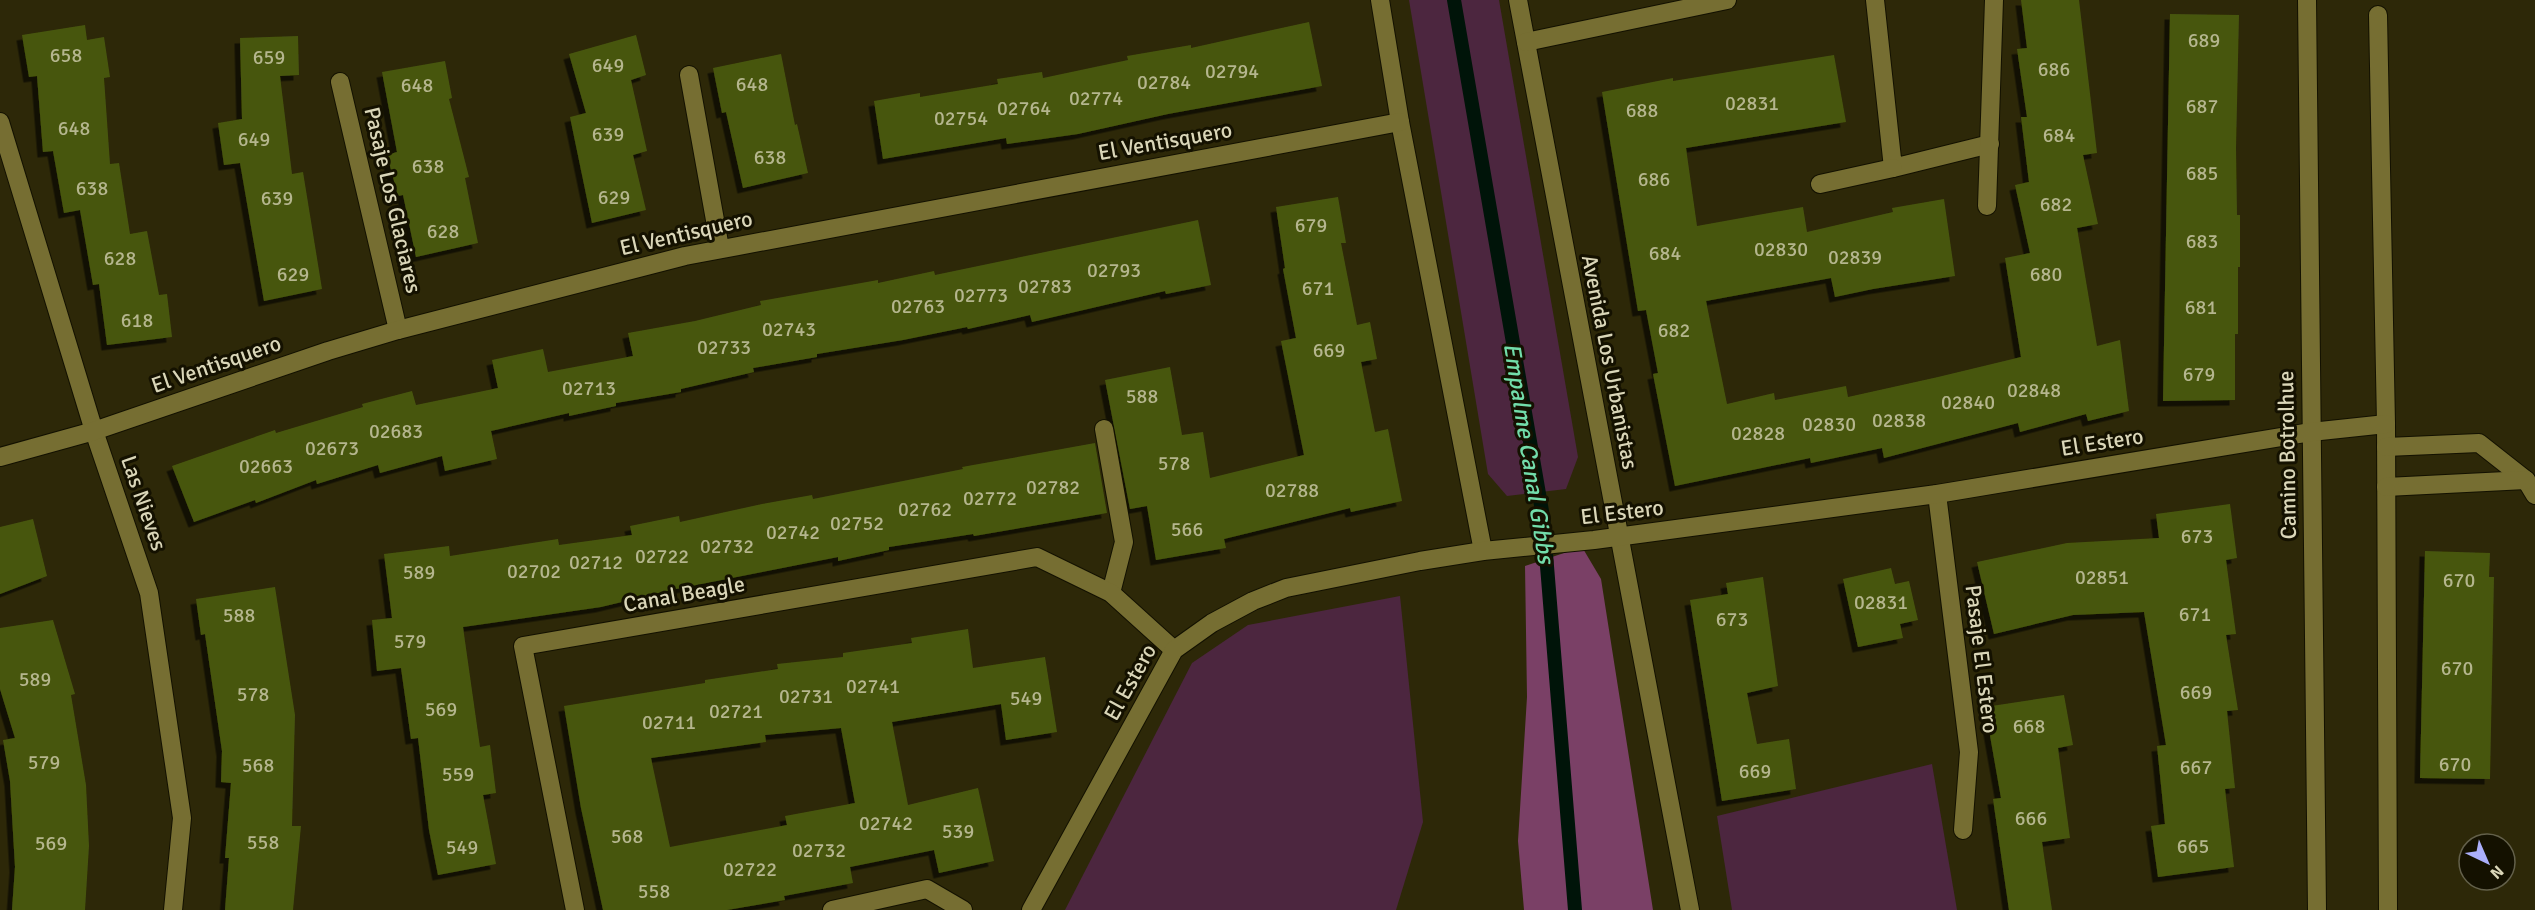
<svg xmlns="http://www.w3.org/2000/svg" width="2535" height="910" font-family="Signika,sans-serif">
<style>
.green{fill:#4c263f}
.forest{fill:#7a4066}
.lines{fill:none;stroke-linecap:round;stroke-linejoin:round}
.stream{stroke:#001409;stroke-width:14}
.building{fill:#47560f;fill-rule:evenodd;filter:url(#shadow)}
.minor-casing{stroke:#131101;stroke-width:20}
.minor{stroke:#766e32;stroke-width:18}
.labels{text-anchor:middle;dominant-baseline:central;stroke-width:6;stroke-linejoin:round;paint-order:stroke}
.number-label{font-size:20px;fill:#b5b68e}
.street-label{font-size:22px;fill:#dad6b8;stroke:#141100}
.water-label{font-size:24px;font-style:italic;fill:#72ddaa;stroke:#141100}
</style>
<defs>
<filter id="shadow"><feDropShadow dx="-5.5" dy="5.5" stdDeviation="0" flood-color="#0009"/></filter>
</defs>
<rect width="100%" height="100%" fill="#2d2808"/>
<g class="green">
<path d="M1409,0H1499L1578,457L1566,489L1507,496L1488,474Z"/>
<path d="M1400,596L1423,822L1396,910H1065L1192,663L1248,625Z"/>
<path d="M1932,764L1957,910H1732L1717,816Z"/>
</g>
<path class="forest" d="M1582,547L1601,579L1653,910H1524L1518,841L1527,697L1525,566Z"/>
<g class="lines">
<path class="stream" d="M1454,0L1543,517L1575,910"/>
</g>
<g class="building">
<path d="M2021,0H2079L2097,153L2083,155L2098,224L2077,228L2097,346L2120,340L2129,411L2088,421L2086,414L2020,432L2018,423L1884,458L1882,448L1811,463L1810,458L1675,486L1653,374L1658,373L1646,310L1638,311L1602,92L1673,78V81L1834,55L1846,122L1686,148L1697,226L1803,207L1807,232L1893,212L1892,208L1944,199L1955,276L1873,289L1835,297L1831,278L1706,301L1727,404L1774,393L1775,400L1846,386L1848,397L1938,377L2021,357L2005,258L2030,253L2015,185L2029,182L2021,117H2027L2017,49L2027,48Z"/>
<path d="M2170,14L2239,15L2236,148L2237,215H2240V267H2238V334H2235V400L2163,401Z"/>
<path d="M1309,22L1322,86L1168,114L1078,134L1007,144L1006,138L883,159L874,101L920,93V97L998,84L997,79L1042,72L1043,78L1128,60L1127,56L1191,45V48Z"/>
<path d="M85,25L87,40L104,37L110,77L104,78L110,164L119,163L130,234L147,231L159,295L167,294L172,337L107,345L99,284L93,285L80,210L64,213L53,151L43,152L37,76L29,77L22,35Z"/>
<path d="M636,35L646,75L631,80L647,151L633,155L646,210L592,223L570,117L586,113L569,54Z"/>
<path d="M298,36L299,75L280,76L292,174L303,172L322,289L264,301L240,163L224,165L218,123L242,119L240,38Z"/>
<path d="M781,54L795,125L797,124L808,173L743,188L726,112L722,113L713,68Z"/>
<path d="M445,61L452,98L449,99L469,177L465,178L478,243L416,257L403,195L398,196L387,155L397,152L382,72Z"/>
<path d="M1338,197L1346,243H1341L1357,325L1370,322L1377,359L1361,362L1375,432L1388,429L1402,501L1351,512L1350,508L1224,539L1226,548L1156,560L1147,506L1130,509L1105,380L1170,367L1182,435L1203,432L1210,478L1304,455L1281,341L1296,338L1283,269L1285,268L1276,207Z"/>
<path d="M1198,220L1211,285L1166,294L1165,291L1032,322L1030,315L968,329L967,327L903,340L817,354V357L753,368L754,372L681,389V392L616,403V406L569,416V413L491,431L497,459L445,471L442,456L380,473L378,465L317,484L316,480L256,503L255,500L194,522L172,466L275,430L276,433L363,407L362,404L412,391L416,405L498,388L492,360L543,349L548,372L633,356L628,333L695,321L761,305L760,301L878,280V283L934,271L935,275Z"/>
<path d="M1095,443L1107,513L974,536L973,534L889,547V550L838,561V557L676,589L601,607L463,627L480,747L490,745L496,793L483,795L496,864L438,875L429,830L418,738L411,739L401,668L377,671L372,620L392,618L384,554L449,546L450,556L558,539L559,545L632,535L630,526L679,516L680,522L762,504L812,495L813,499L963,469L962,467Z"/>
<path d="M2230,504L2237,558L2226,560L2236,634L2226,635L2238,710L2227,711L2235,788L2225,789L2234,867L2158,877L2151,826L2165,824L2157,746L2166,745L2144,612L2073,615L1994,634L1977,562L2067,543L2159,538L2156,514Z"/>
<path d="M33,519L47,576L0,594V527Z"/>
<path d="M2425,551L2490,553L2489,577H2494L2490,779L2420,778Z"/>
<path d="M1891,568L1895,584L1909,581L1918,620L1900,624L1903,638L1858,647L1843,579Z"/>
<path d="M1763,577L1778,686L1747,693L1757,744L1789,739L1796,789L1722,801L1690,600L1728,594L1726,583Z"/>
<path d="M275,587L295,715L292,826H301L293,910H225L229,858H225L231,783L221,782L222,751L205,634L201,635L196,599Z"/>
<path d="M53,620L75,694L71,695L86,785L89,846L85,910H12L15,867L10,781L3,740L15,738L0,689V628Z"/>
<path d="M968,629L973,668L1045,657L1057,732L1006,740L1001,704L892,722L908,805L978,788L994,861L939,873L934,850L850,867L853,883L784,896L785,900L727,910H603L581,808L564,706L705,683V680L778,669L777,664L843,657V653L912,643L911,638ZM841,728L855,803L785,816L787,825L670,847L651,758L766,742L765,735Z"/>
<path d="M2064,695L2073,745L2058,748L2070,838L2042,842L2052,910H2009L1993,799L2001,798L1985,707Z"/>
</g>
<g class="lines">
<defs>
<g id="minor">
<path d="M1380,0L1400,122L1483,551"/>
<path d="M1518,0L1690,910"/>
<path d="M1875,0L1893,168L1990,144"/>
<path d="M2307,0L2317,910"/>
<path d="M2378,15L2386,424L2388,910"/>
<path d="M1526,42L1727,0"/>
<path d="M689,75L720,248"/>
<path d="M340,82L398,330"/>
<path d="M0,122L94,431L149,593L182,818L173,910"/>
<path d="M1820,184L1893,168"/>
<path d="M1987,206L1994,0"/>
<path d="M1104,429L1124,542L1111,593"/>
<path d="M2386,447L2479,443L2526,480L2535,495"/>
<path d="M0,457L94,431L328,351L398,330L685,256L1400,122"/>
<path d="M2386,487L2526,480"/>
<path d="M1937,494L1969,752L1963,830"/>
<path d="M575,910L523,646L1037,557L1111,593L1174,650"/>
<path d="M832,910L927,889L963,910"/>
<path d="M1031,910L1174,650L1212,623L1253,601L1286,588L1420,561L1483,551L1594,540L1937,494L2311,432L2386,424"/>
</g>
</defs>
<use href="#minor" class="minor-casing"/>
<use href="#minor" class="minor"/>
</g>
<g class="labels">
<g class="number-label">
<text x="2204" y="40">689</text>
<text x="66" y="55">658</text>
<text x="269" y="57">659</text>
<text x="608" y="65">649</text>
<text x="2054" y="69">686</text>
<text x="1232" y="71">02794</text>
<text x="1164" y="82">02784</text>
<text x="752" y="84">648</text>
<text x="417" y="85">648</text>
<text x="1096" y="98">02774</text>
<text x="1752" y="103">02831</text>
<text x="2202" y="106">687</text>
<text x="1024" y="108">02764</text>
<text x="1642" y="110">688</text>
<text x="961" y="118">02754</text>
<text x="74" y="128">648</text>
<text x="608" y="134">639</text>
<text x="2059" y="135">684</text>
<text x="254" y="139">649</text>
<text x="770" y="157">638</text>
<text x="428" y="166">638</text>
<text x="2202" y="173">685</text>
<text x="1654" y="179">686</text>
<text x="92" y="188">638</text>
<text x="614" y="197">629</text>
<text x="277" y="198">639</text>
<text x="2056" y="204">682</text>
<text x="1311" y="225">679</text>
<text x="443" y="231">628</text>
<text x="2202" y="241">683</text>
<text x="1781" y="249">02830</text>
<text x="1665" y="253">684</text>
<text x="1855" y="257">02839</text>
<text x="120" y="258">628</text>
<text x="1114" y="270">02793</text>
<text x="293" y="274">629</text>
<text x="2046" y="274">680</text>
<text x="1045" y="286">02783</text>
<text x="1318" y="288">671</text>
<text x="981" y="295">02773</text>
<text x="918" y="306">02763</text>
<text x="2201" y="307">681</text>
<text x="137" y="320">618</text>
<text x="789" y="329">02743</text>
<text x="1674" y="330">682</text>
<text x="724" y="347">02733</text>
<text x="1329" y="350">669</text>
<text x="2199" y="374">679</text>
<text x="589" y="388">02713</text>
<text x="2034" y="390">02848</text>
<text x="1142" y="396">588</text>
<text x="1968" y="402">02840</text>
<text x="1899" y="420">02838</text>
<text x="1829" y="424">02830</text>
<text x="396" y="431">02683</text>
<text x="1758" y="433">02828</text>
<text x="332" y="448">02673</text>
<text x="1174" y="463">578</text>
<text x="266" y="466">02663</text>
<text x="1053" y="487">02782</text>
<text x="1292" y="490">02788</text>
<text x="990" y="498">02772</text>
<text x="925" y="509">02762</text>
<text x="857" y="523">02752</text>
<text x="1187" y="529">566</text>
<text x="793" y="532">02742</text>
<text x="2197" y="536">673</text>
<text x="727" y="546">02732</text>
<text x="662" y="556">02722</text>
<text x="596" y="562">02712</text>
<text x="534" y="571">02702</text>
<text x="419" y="572">589</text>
<text x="2102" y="577">02851</text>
<text x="2459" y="580">670</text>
<text x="1881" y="602">02831</text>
<text x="2195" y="614">671</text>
<text x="239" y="615">588</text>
<text x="1732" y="619">673</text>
<text x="410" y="641">579</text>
<text x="2457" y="668">670</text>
<text x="35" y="679">589</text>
<text x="873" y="686">02741</text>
<text x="2196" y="692">669</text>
<text x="253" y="694">578</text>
<text x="806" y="696">02731</text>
<text x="1026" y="698">549</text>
<text x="441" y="709">569</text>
<text x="736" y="711">02721</text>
<text x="669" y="722">02711</text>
<text x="2029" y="726">668</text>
<text x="44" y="762">579</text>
<text x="2455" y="764">670</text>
<text x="258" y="765">568</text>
<text x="2196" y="767">667</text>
<text x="1755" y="771">669</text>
<text x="458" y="774">559</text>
<text x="2031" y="818">666</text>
<text x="886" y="823">02742</text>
<text x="958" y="831">539</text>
<text x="627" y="836">568</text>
<text x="263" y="842">558</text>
<text x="51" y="843">569</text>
<text x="2193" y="846">665</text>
<text x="462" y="847">549</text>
<text x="819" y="850">02732</text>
<text x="750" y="869">02722</text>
<text x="654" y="891">558</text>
</g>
<g class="street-label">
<text transform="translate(1165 141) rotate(-10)">El Ventisquero</text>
<text transform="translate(393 200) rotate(77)">Pasaje Los Glaciares</text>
<text transform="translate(686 233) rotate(-13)">El Ventisquero</text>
<text transform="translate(1610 362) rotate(79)">Avenida Los Urbanistas</text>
<text transform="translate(216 364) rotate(-19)">El Ventisquero</text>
<text transform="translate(2102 442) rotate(-9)">El Estero</text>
<text transform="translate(2287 455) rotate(-91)">Camino Botrolhue</text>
<text transform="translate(144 503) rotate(71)">Las Nieves</text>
<text transform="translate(1622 512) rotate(-7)">El Estero</text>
<text transform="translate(684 594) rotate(-10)">Canal Beagle</text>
<text transform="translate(1982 659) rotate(83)">Pasaje El Estero</text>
<text transform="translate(1130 682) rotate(-61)">El Estero</text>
</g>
<g class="water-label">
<text transform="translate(1529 453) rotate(81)">Empalme Canal Gibbs</text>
</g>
</g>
<g transform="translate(2487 862) rotate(136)"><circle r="28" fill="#141100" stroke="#63604a" stroke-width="1.5"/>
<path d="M0-4.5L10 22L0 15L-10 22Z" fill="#abaffb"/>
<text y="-9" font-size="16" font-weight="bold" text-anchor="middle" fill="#dad6b8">N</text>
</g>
</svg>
